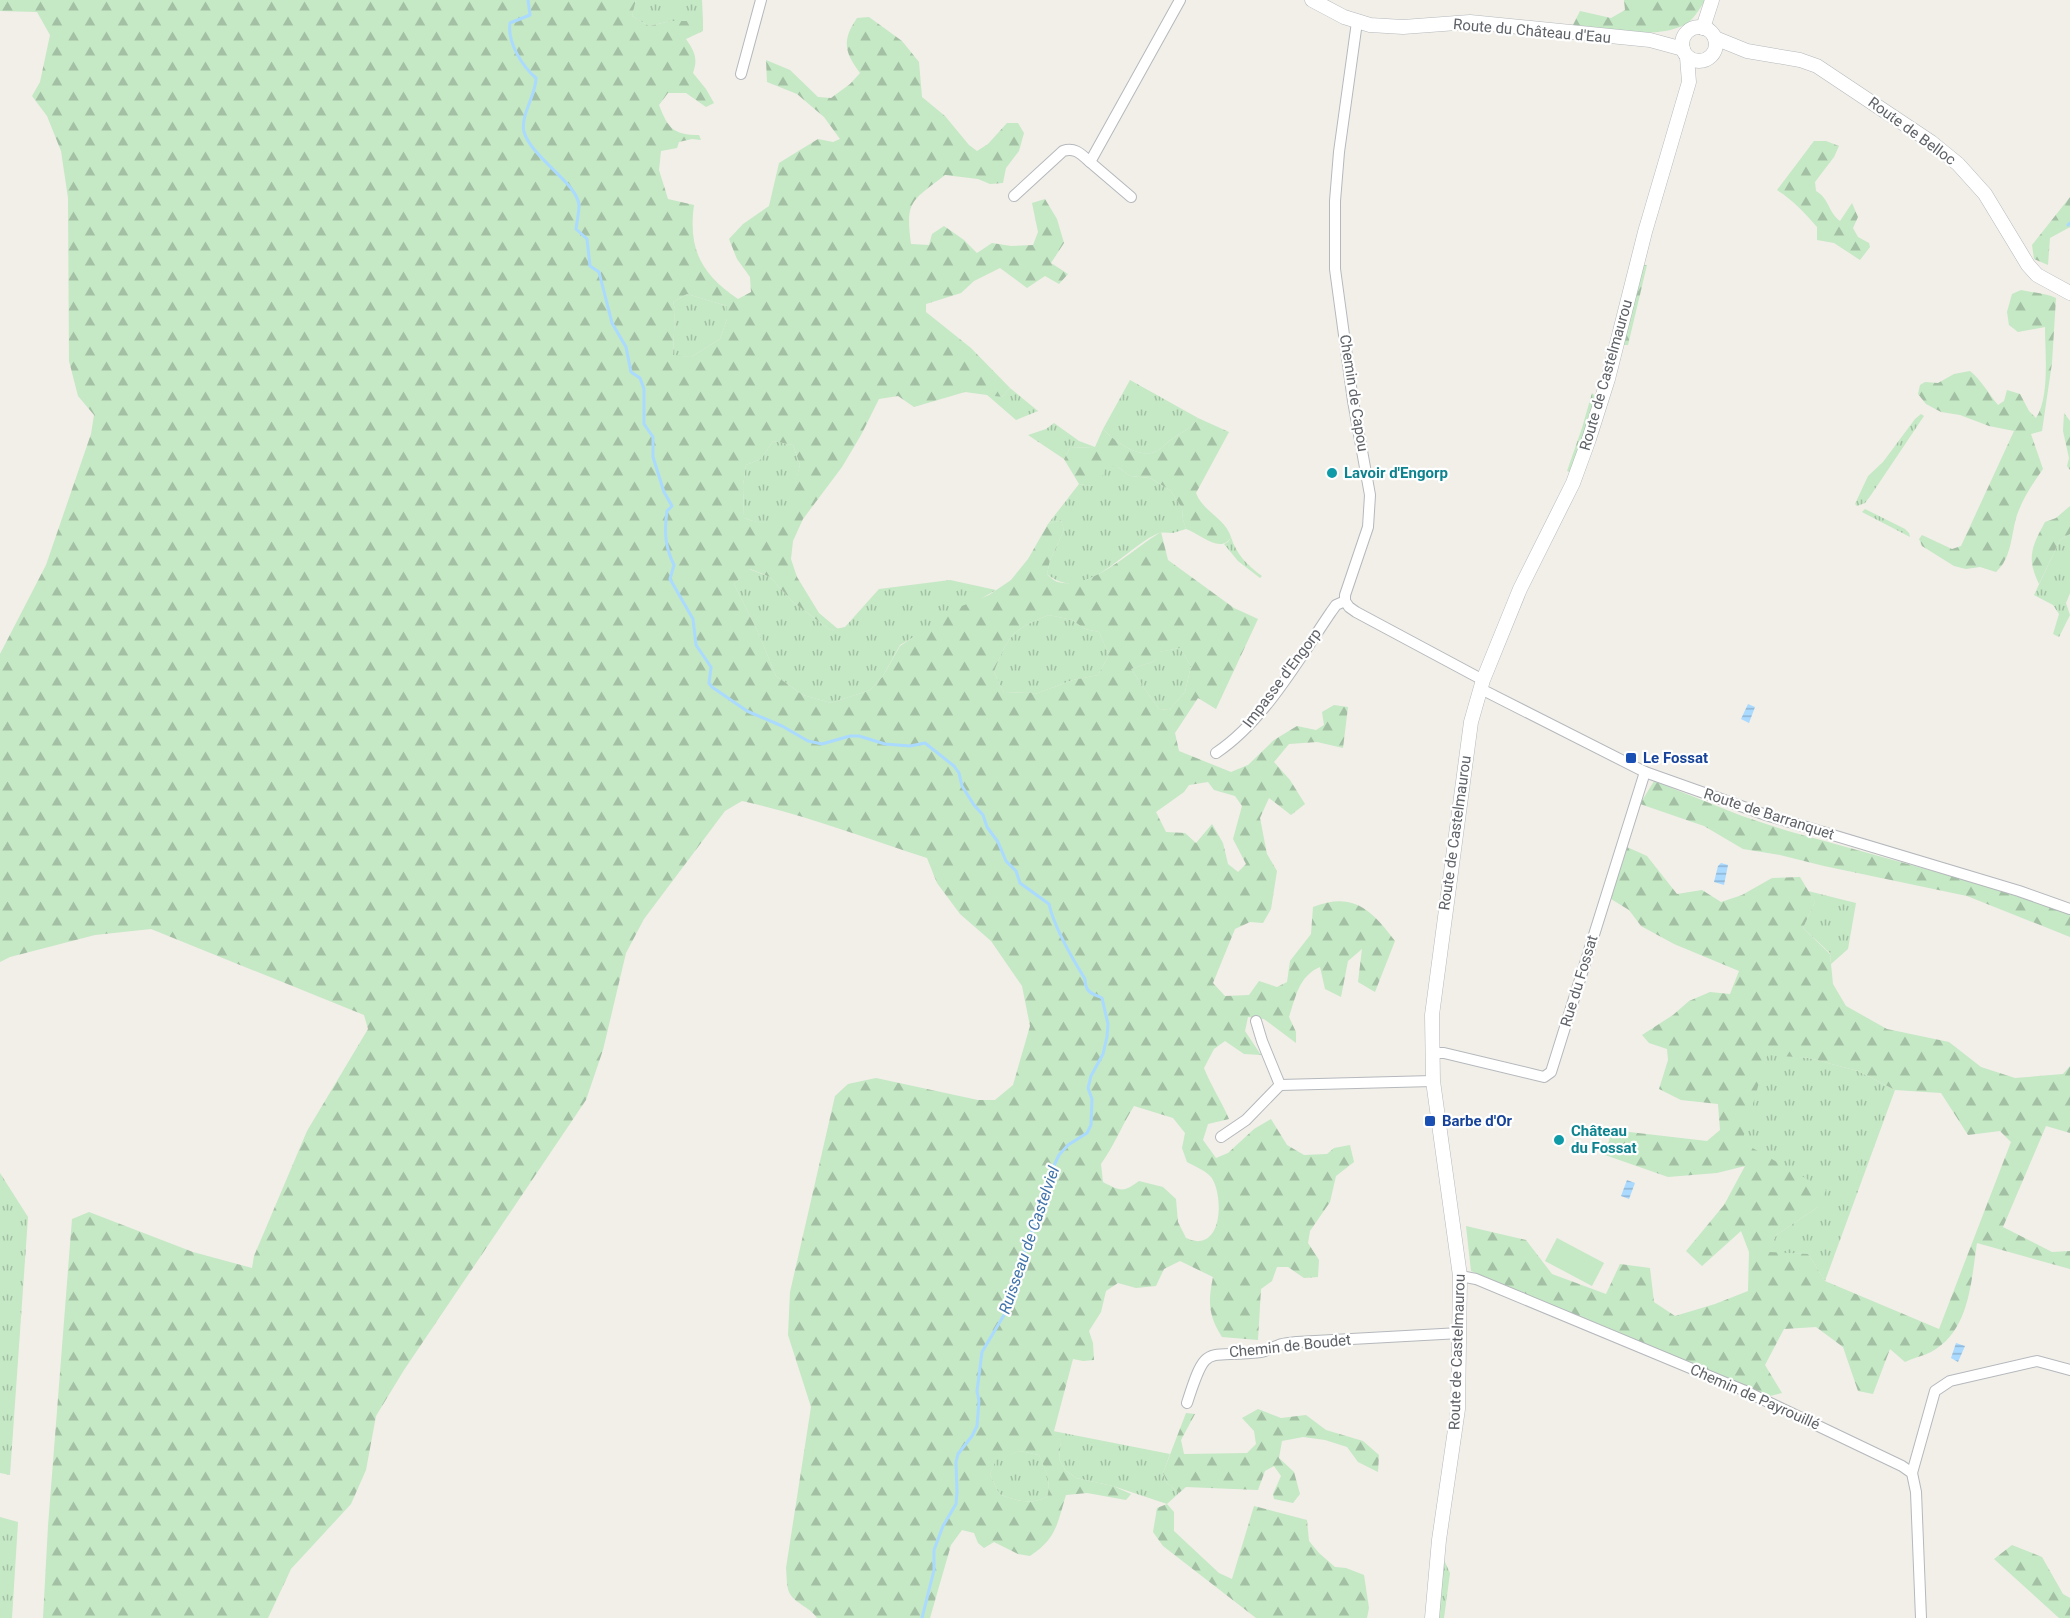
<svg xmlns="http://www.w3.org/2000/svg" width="2070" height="1618" font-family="Roboto,sans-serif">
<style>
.grass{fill:url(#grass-tufts)}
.forest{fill:url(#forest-firs);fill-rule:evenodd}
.garden{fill:#c5e8c5}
.water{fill:url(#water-rules)}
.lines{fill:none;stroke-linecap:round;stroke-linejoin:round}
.stream{stroke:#aadaff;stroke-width:3}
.minor-casing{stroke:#b5b8bc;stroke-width:12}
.tertiary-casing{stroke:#b5b8bc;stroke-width:15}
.minor{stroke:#fff;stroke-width:10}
.tertiary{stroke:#fff;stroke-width:14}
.culture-dot{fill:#0f9aa8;stroke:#fff;stroke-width:2}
.transit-dot{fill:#1a4fb4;stroke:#fff;stroke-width:2}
.labels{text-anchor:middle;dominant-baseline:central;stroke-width:4.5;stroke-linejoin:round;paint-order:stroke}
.street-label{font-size:15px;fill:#5f6368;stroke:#fff}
.culture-label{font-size:15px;font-weight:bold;fill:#0d838f;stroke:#fff;text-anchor:start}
.transit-label{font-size:15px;font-weight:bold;fill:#164399;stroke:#fff;text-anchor:start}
.water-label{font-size:16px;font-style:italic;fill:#4174aa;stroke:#fff}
</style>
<defs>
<pattern id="grass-tufts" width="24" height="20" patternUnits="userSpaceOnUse" patternTransform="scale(1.5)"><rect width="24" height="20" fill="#c5e8c5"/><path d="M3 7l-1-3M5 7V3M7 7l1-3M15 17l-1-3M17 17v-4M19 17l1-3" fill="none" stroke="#a3c0a4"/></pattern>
<pattern id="forest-firs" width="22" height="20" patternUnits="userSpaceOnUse" patternTransform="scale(1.5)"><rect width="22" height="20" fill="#c5e8c5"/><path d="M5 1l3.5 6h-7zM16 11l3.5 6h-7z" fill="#a3c0a4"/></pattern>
<pattern id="water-rules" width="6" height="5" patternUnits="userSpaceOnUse" patternTransform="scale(1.5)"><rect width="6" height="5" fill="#aadaff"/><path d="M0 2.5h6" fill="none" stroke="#8eb4d2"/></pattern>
</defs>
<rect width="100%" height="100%" fill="#f1efe8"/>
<g class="grass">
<path d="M636,0H702L703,21H671L649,26L632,16Z"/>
<path d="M687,294L727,306V319L720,339L691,357L673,356L675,309L673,302Z"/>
<path d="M1130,380L1198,418C1189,430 1184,431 1172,439C1167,442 1163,448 1157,451C1140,460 1114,441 1103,429Z"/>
<path d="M1010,388L1038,411L1016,420L986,394L1002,397Z"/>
<path d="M1592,393L1596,397L1571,472L1567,471L1582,428Z"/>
<path d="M1921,414L1924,416L1871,495L1865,503L1857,506L1855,504L1868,476L1883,462L1915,419Z"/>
<path d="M1054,423L1079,441L1095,447L1070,448L1064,459L1028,435L1046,429Z"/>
<path d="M773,441L793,445L800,465L788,513C770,525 764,525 744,518L743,485L746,465L761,459Z"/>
<path d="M1106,467H1118L1130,476L1150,478L1170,490L1182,508L1183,520L1186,529C1182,530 1177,532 1173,533C1168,533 1164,532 1159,533C1126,546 1084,606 1047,574L1050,560L1064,530L1061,520L1048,524L1079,484L1091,486Z"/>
<path d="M1865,509L1905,529L1909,533L1910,537L1862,512Z"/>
<path d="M2070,534V593L2066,603L2070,615L2059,637L2053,634L2059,614L2053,605L2034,595L2060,540Z"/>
<path d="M1231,537C1236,554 1248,566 1262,576L1260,578L1238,561L1224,544L1228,542Z"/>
<path d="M749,569L770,577L793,602L830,630L845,627L879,589L950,580L996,590L900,645L883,676L870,690L831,703L803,695L776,676L757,630L734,584Z"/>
<path d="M1049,615L1072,620L1085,629L1099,632L1109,655L1098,675L1073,680L1035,694L1029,692L1004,693L994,672C1008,636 1012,629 1049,615Z"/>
<path d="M1180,648L1191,666L1185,692L1169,710L1159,709L1131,669L1155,661L1158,652Z"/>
<path d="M1808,891L1856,903L1848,949L1831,964L1830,953L1803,928L1815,902Z"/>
<path d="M1767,1054L1809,1058L1858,1071L1895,1090L1825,1281L1808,1254L1768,1253L1776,1235L1818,1207L1741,1143Z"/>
<path d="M0,1173L28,1217L10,1475L0,1473Z"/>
<path d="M1053,1431L1170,1454L1163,1473L1167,1483L1179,1493L1167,1504L1113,1486L1076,1478L1065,1470L1059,1459L1061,1442Z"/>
<path d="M1020,1451L1039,1455C1045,1469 1052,1481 1047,1497C1030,1505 1017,1501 999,1494L990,1474L996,1459Z"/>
<path d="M0,1517L18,1522L12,1618H0Z"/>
<path d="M1442,1556L1450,1573L1444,1618H1436Z"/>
</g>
<g class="forest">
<path d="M0,0H636L632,16L649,26L671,21H703V31L686,39C695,52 698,59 693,73L706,89L714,103L706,107L686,93H668L659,105C668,128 673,135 699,135L701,140L692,139L679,142L677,148L661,151L659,170L668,199L694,205C688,249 701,274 738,299L751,292L750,277L737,259L729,239L743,224L769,206L779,163L818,139L833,142L840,139L824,117L797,94L767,82L766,60L790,70L818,97L831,98L850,84L860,73C844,52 842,40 857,18L869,17L902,41L919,62L922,97L945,116L969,145L977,151L988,144L1007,123H1018L1024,133L1019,151L1006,168L1003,183L990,184L978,179L945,175C912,201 905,200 911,244L929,245L932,234L944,226L964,240L977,253L992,243L1011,246L1033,245L1038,232L1032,203L1045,199L1057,219L1064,243L1051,263L1068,274L1059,284L1045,276L1027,288L1000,268L974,281L961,293L926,304V312L971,348L1010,388L1002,397L965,392L914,407L898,396L879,399L861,435L842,467L803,519L793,541L791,559L797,577L819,613L838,629L830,630L793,602L770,577L750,569L734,584L757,630L776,676L803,695L831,703L870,690L883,676L900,646L957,608L989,595L1011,580L1028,559L1048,524L1061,520L1064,530L1050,560L1047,574C1050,577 1054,581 1058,582C1091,591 1134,548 1161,532L1168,560L1234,608L1258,619L1216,709L1198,698L1175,733L1179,751L1231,772L1248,765L1274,740L1297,726L1316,730L1324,725L1322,712L1334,705L1348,707L1343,748L1317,742L1289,744L1274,762L1290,780L1305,804L1291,815L1269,798L1260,818L1267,854L1277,871L1271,909L1263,923L1250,922L1235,929L1213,983L1225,996L1249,995L1259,981L1277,987L1287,982L1290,961L1311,934L1313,907C1353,891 1372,910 1395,941L1375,992L1358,982L1362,949L1348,961L1341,997L1325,989L1320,967C1299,976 1296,996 1289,1017L1296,1032V1043L1264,1019L1248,1017L1245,1031L1261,1055L1244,1054L1225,1041L1214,1049L1204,1068C1211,1086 1222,1102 1229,1119L1208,1124L1203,1140L1216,1158L1228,1153L1254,1129L1271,1119L1287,1145L1304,1155L1327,1154L1334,1148L1350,1145L1354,1162L1336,1176L1330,1202L1310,1231L1308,1243L1319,1260L1318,1277L1304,1278L1288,1267H1277L1272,1281L1261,1289L1258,1340L1222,1337C1208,1315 1208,1301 1213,1277L1180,1261L1164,1269L1156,1286L1136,1288L1118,1283L1106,1291L1101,1312L1089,1331L1093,1343L1094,1360L1083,1361L1073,1359L1054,1431L1061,1442L1059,1459L1065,1470L1076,1478L1113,1486L1131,1494L1126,1500L1087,1493L1066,1495C1057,1524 1057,1538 1030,1556L1018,1554L994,1542L984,1548L978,1543L974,1533L962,1530L951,1545L930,1618H817C810,1607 796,1604 790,1594C786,1587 787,1576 786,1568L811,1407L788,1335L790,1292L835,1096L848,1084L876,1078L978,1100H995L1013,1085L1030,1026L1022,986L991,941L960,914L937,883L927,858C865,838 805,815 742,801L725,811L644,919L626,953L603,1050L586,1100L404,1370L376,1416L366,1470L351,1504L291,1569L268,1618H43L48,1526L72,1219L89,1212L193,1252L252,1268L254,1256L307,1131L368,1029L364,1015L151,929L95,935L10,957L0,962V654L46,565L91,434L94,415L78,396L69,361L68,198L61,151L47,116L32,96L40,82L50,35L37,12L0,11ZM687,294L727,306V319L720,339L691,357L673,355L675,309L673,302ZM773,441L793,445L800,465L787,513C770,524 764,525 744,518L743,485L746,465L761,459ZM1049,615L1072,620L1085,629L1099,632L1109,655L1098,675L1073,680L1035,694L1029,692L1004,693L994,672C1008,636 1012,629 1049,615ZM1180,648L1191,666L1185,692L1169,710L1159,709L1131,669L1155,661L1159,652ZM1208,782L1214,790L1235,796L1242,806L1233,839L1246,864L1238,872L1228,864L1223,843L1212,824L1196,843L1185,833L1166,832L1156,812L1184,792L1189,785ZM1134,1106L1173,1118L1185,1133L1182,1148L1187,1162C1194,1166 1205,1170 1211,1177C1222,1191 1224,1239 1199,1241C1196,1242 1189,1239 1186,1238L1178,1222L1176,1199L1163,1187L1139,1181C1123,1193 1120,1191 1103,1182L1101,1164C1114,1146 1122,1125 1134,1106ZM1020,1451L1039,1455C1045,1470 1052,1481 1047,1497C1030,1505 1017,1501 999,1494L990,1474L996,1460Z"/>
<path d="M1624,0H1706C1701,6 1697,14 1692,19C1670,42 1601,30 1572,27L1580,11L1611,18L1625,10Z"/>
<path d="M1814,141H1826L1839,146L1834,157L1815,182L1816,191C1829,198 1828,212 1840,221L1852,203L1858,217L1853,228L1858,237L1869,243L1870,247L1860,260L1834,243L1817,240V227C1805,213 1793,200 1777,190Z"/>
<path d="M2070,197V227L2050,238L2048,265L2034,259L2032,245Z"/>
<path d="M1643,265H1647L1628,345H1623Z"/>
<path d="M2021,290C2033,293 2046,293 2056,298L2052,363L2042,431L2031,434L2043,469C2033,483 2023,498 2017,515C2011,534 2012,558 1996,572L1980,567L1966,569L1954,566L1922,546L1919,539L1922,535L1952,549L1961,546L2014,431L1989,426L1960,415L1941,412L1926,404L1918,394L1920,385L1925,382L1938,383L1954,374L1970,371C1982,381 1988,393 1998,405L2004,401L2007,390L2020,394L2029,411L2036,418C2050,397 2045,352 2045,327L2018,332L2009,325L2007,312L2012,294Z"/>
<path d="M2064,413L2070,421V470L2067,466L2069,458L2063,431Z"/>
<path d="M1198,418L1229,432L1196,493C1203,512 1225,518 1231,537C1221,555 1199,533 1186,529L1183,520L1182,508L1170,490L1150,478L1130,476L1118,467H1106L1103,475L1091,486L1079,484L1064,459L1070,448L1095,447L1103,429C1114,441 1140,460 1157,451C1163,448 1167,442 1172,439C1184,431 1189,430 1198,418Z"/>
<path d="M2070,506V534L2060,540L2039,584C2026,558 2032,546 2045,522L2056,518Z"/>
<path d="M1654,781L1742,816L1788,831L1984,885L2068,914L2070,915V937L1967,896L1824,866L1780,855L1743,849L1704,826L1640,804Z"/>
<path d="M1627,847L1647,856L1677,894L1702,890L1721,902L1742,895L1772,878L1800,877L1815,902L1803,928L1830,954L1833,984L1846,1006L1887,1029L1949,1042L1981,1067L2015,1078L2063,1074L2070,1066V1133L2046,1126L2003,1227L2052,1252L2070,1251V1269L1977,1243C1971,1281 1970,1331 1931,1352C1923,1356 1913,1358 1905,1362L1890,1349L1873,1394L1858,1391L1843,1347L1816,1327L1784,1329L1765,1365L1782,1393L1770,1396L1471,1271L1466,1226L1526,1240L1552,1274L1606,1294L1620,1264L1650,1268L1654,1302L1675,1316L1715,1304L1748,1291L1749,1252L1741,1231L1702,1266L1686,1251L1724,1205L1745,1166L1717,1173L1668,1177L1605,1155L1612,1130L1707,1141L1720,1130L1718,1104L1681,1100L1659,1089L1668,1060L1667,1049L1649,1043L1642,1035L1673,1015L1689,1001L1710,992L1730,994L1739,971L1674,944L1641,926L1629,910L1611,899ZM1767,1055L1809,1058L1858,1071L1895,1090L1941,1093L1968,1135L2000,1131L2011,1142L1939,1329L1825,1281L1808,1254L1769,1252L1776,1235L1818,1207L1826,1190L1742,1142Z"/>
<path d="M1258,1409L1281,1418L1306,1415L1326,1430L1363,1441L1379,1455L1378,1472L1358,1462L1347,1447L1325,1440L1303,1437L1282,1441L1279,1458L1294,1472L1300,1494L1293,1503L1274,1499L1273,1494L1281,1476L1274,1466L1265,1471L1258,1490L1186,1487L1179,1493L1167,1483L1163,1473L1186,1413L1195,1414L1181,1440L1184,1454L1247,1453L1256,1444L1254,1431L1242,1418Z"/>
<path d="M1167,1504L1174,1512V1531L1219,1573L1232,1579L1254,1506L1307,1520L1309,1541L1319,1553L1335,1567L1346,1568L1364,1575L1369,1608L1367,1618H1256L1163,1546L1153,1532L1157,1508Z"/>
<path d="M2012,1545L2042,1557L2063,1594L2070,1598V1618H2059L1994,1559Z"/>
</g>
<path class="garden" d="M1557,1238L1604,1263L1592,1286L1545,1261Z"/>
<g class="water">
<path d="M1748,704L1755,707L1749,723L1741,719Z"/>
<path d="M1721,863L1728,865L1724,885L1714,882L1718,866Z"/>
<path d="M1627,1180L1635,1183L1629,1199L1621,1196Z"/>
<path d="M1956,1343L1965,1346L1958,1362L1951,1358Z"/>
</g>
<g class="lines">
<g class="stream">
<path d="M528,0L530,15L510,23C507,42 522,66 536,78C536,96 520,115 524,132C532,158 577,183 579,205C579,213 577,221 576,229L587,239L590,266L599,272L612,323L626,347L631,372L640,378L644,389V424L653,437V457L664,492L672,506L667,511C664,531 665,547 674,565L670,579L693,619L696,645L711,667L709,683L712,687L747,711L782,726L808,741L822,744L850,736H859L885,744L910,746L925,743L954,766L959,773L962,786L974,805L983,815L987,827L998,842L1006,861L1016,871L1020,883L1049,904C1054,927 1072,958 1085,979C1085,992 1091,993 1102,998L1108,1024L1107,1037L1103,1054L1091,1076L1088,1088L1092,1099L1091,1125L1087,1133L1068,1145L1059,1155L1044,1187L1041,1213L1033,1228L1006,1302L1004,1315L982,1352L977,1391L979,1401L977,1426L972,1436L958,1454L956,1462L957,1492L956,1504L943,1526L934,1550V1570L922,1618"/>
<path d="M2068,225L2070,223"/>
</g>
<defs>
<g id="minor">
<path d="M1357,22L1339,152L1335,201V269L1353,401L1370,495L1368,527L1345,595V601L1349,607L1356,612L1483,680"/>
<path d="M741,74L761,0"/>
<path d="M1090,162L1131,197"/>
<path d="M1014,196L1063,151C1075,147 1081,154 1090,162L1180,0"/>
<path d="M1481,689L1645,772L1766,815L2019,891L2070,909"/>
<path d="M1216,753C1264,721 1299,659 1331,612L1336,605L1345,601"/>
<path d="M1256,1021L1262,1041L1280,1085"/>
<path d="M1432,1053H1444L1544,1077L1551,1072L1645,772"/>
<path d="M1221,1137L1246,1120L1280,1085L1433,1081"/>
<path d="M1460,1276L1476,1279L1743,1390L1902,1466L1912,1473L1916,1492L1921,1618"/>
<path d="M1187,1403C1207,1340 1205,1359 1261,1352C1267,1351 1272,1347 1279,1345C1284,1343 1291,1343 1297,1342L1460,1333"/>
<path d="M1912,1473L1935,1391L1950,1381L2037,1361L2070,1370"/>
</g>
<g id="tertiary">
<path d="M1312,0L1344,17L1370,25L1403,27L1470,22L1650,40L1683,49"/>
<circle cx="1699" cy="44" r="17"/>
<path d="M1703,28L1712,0"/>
<path d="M1715,38L1747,51L1800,60L1817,66L1931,142L1958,164L1985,194L2028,265L2037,275L2070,293"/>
<path d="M1432,1618L1439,1540L1458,1409L1460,1276L1433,1081L1432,1015L1471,722L1483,680L1520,589L1573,483L1589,439L1608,379L1645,232L1689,82L1687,57"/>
</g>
</defs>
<use href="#minor" class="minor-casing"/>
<use href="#tertiary" class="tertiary-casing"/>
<use href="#minor" class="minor"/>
<use href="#tertiary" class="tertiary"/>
</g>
<g class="culture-dot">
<circle cx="1332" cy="473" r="6"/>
<circle cx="1559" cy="1140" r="6"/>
</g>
<g class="transit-dot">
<rect x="1625" y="752" width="12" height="12" rx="3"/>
<rect x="1424" y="1115" width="12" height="12" rx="3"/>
</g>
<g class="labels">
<g class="street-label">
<text transform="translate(1532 31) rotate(5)">Route du Château d'Eau</text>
<text transform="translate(1912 131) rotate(36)">Route de Belloc</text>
<text transform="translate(1606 375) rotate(-74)">Route de Castelmaurou</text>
<text transform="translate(1354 393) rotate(81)">Chemin de Capou</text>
<text transform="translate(1282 678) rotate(-53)">Impasse d'Engorp</text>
<text transform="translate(1769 814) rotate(18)">Route de Barranquet</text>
<text transform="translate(1455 833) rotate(-82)">Route de Castelmaurou</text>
<text transform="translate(1579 981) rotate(-73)">Rue du Fossat</text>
<text transform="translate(1290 1346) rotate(-6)">Chemin de Boudet</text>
<text transform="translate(1457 1352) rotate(-88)">Route de Castelmaurou</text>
<text transform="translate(1755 1397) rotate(24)">Chemin de Payrouillé</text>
</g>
<g class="culture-label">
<text x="1344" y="473">Lavoir d'Engorp</text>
<text x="1571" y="1131">Château<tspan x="1571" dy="17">du Fossat</tspan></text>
</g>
<g class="transit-label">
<text x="1643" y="758">Le Fossat</text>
<text x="1442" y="1121">Barbe d'Or</text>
</g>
<g class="water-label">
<text transform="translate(1029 1240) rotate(-71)">Ruisseau de Castelviel</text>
</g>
</g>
</svg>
